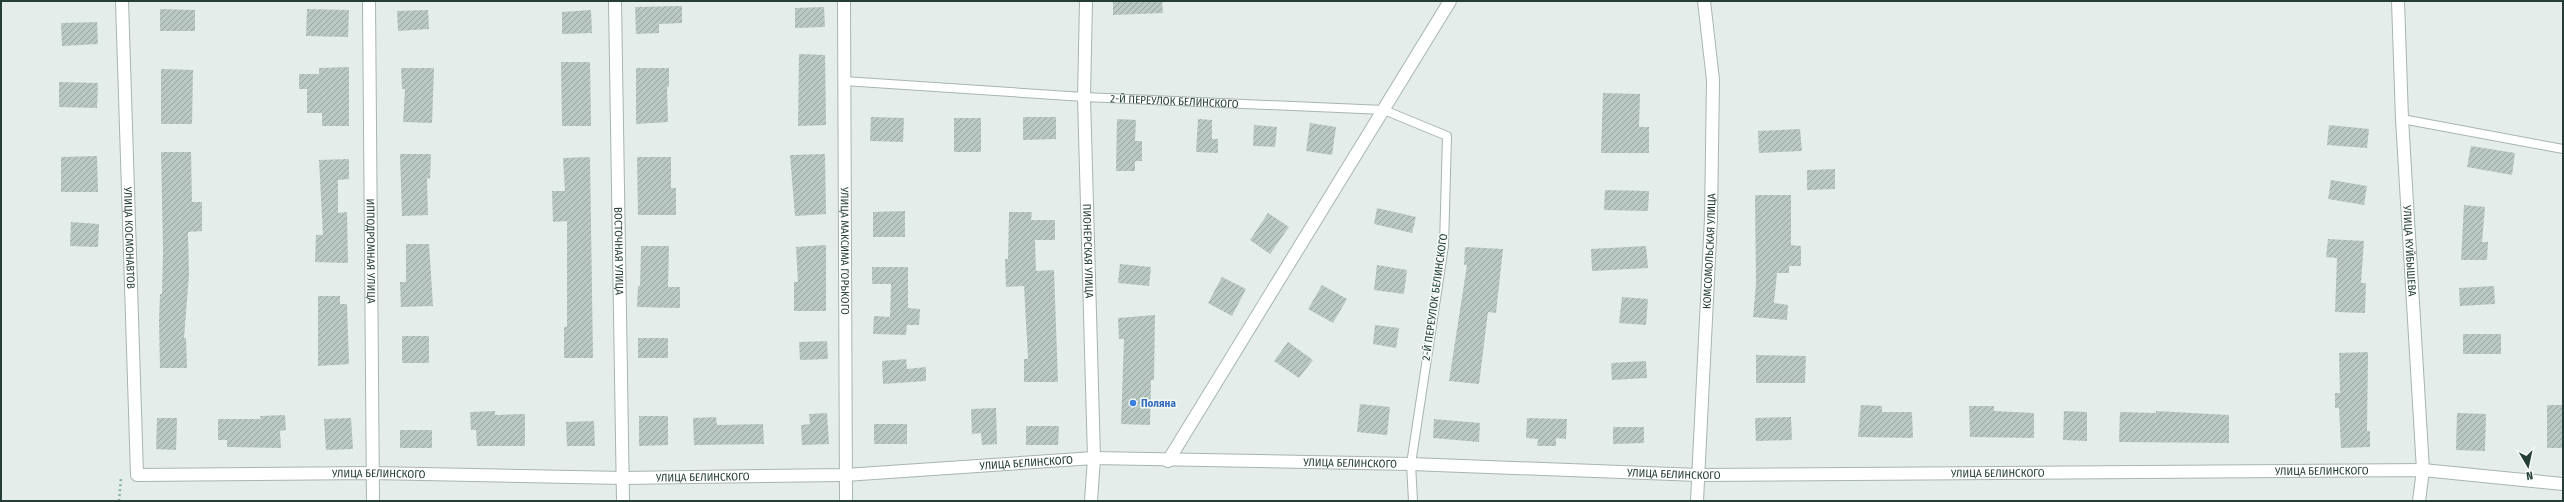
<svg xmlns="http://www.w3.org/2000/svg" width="2564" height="502" font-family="'Fira Sans Condensed',sans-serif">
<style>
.building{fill:url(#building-hatch)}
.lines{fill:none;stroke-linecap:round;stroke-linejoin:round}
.service-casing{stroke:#a7b5b0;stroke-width:10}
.minor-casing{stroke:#a7b5b0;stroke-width:14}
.tertiary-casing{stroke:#a7b5b0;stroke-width:14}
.path{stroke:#86b0a2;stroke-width:2.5;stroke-dasharray:2 3;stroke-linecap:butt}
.service{stroke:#fff;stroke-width:8}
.minor{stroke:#fff;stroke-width:12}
.tertiary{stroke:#fff;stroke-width:12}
.shop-dot{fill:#3f7fe0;stroke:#f5faf7;stroke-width:1.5}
.labels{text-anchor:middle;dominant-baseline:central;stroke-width:3;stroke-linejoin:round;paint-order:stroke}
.street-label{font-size:11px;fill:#243e37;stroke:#f5faf7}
.shop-label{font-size:11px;font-weight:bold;fill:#366cbe;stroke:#f5faf7;text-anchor:start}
</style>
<defs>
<pattern id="building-hatch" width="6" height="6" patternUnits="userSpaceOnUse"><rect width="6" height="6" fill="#b9c8c2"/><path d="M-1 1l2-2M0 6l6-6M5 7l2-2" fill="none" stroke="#96a49e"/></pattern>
</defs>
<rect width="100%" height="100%" fill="#e4ede9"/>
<g class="building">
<path d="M1113,1H1162L1163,13L1113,15Z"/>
<path d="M682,6V23L659,24V33L636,34L635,7Z"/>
<path d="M824,7L825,27L795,28V8Z"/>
<path d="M160,9L195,10V31H160Z"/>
<path d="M307,9L349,10L348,37L306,36Z"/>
<path d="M428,10L429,29L398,31L397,11Z"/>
<path d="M591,10L592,33L562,34V12Z"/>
<path d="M97,22L98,44L62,46L61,23Z"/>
<path d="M799,54L825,55L826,125L798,126Z"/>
<path d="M561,62H590L591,126H562Z"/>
<path d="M349,67V126H322V113H307V89H299V74H319V68Z"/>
<path d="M401,68H434L432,123L403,122L405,89H402Z"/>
<path d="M636,68H669V87H667L668,122L636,124Z"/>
<path d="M161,69L193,70L192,124H161Z"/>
<path d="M59,82L98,83L97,108L59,107Z"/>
<path d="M1603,93L1640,94L1639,127H1649V153H1601Z"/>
<path d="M871,117L904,118L903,142L870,141Z"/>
<path d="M1023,117H1056V139L1023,140Z"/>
<rect x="954" y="118" width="27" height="34"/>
<path d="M1117,119L1136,120L1135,141H1142V161H1135V171H1116Z"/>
<path d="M1198,119L1212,120V139H1218V153L1196,152Z"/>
<path d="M1310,123L1336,127L1332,155L1306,151Z"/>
<path d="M1254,125L1277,127L1275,147L1253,146Z"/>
<path d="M2329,125L2369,129L2367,148L2327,145Z"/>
<path d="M1800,129L1802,151L1759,153L1758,131Z"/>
<path d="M2471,146L2515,153L2512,175L2467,167Z"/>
<path d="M161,152H191L192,202H202V231L188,232L189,275L184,338H186L187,368H160L159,321L160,294H162L163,251Z"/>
<path d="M400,154H431L430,179L427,178L428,215L402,216Z"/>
<path d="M825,154L826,214L795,216L790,155Z"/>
<path d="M97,156L98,192H61V157Z"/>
<path d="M590,157L593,358H564V327H567V221L553,222L552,191H565L563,158Z"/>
<path d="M637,157H671V188H676V215H638Z"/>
<path d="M349,159V179L338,180V213L347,212L348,263L315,262L316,235H323L319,160Z"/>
<path d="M1835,169V189L1807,190V170Z"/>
<path d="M2331,180L2367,186L2364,205L2328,199Z"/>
<path d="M1605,190L1649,191L1648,211L1604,210Z"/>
<path d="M1755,195H1791V245L1801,246V266H1789V273H1777L1774,303L1788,305L1787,320L1753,317L1756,284Z"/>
<path d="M2464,205L2485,207L2482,242H2488L2487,260H2461Z"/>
<path d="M1377,208L1416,217L1412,233L1374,224Z"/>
<path d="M905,211V237H873V212Z"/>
<path d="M1009,212H1032L1031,220H1055V240H1035L1036,271L1054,270L1058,382H1024V359H1028L1024,286L1006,287L1005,259H1008Z"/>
<path d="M1268,213L1289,227L1270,254L1250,240Z"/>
<path d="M71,222L99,224L98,247L70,246Z"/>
<path d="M2328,239L2364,241L2361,283H2366L2365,313L2335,312L2337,258L2326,257Z"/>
<path d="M406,244H429L433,306L401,307L400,282H406Z"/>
<path d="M826,245V311H794V282H798L796,247Z"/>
<path d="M641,246H669L668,287H680V308L637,307L638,286H640Z"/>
<path d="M1646,246L1648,268L1592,271L1591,249Z"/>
<path d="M1465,247L1503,249L1496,313L1488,312L1479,384L1449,381L1467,265H1464Z"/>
<path d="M1120,264L1151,267L1149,286L1118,283Z"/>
<path d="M1377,265L1407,270L1404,294L1374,290Z"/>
<path d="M872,267H908V308L920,309L919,325H907L906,335L873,334L874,316L890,317L891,284H872Z"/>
<path d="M1222,277L1246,289L1232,316L1208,303Z"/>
<path d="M1322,285L1347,299L1333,323L1308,309Z"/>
<path d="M2494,286L2495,304L2460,306L2459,288Z"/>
<path d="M318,296H340V304H347L349,364L318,366Z"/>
<path d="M1622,297L1648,299L1646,325L1619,323Z"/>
<path d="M1155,315L1154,380H1151L1150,425L1121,424L1124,339H1119L1118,318Z"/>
<path d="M1375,325L1399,328L1396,348L1373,344Z"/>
<rect x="2463" y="334" width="38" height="20"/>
<rect x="402" y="336" width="27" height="27"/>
<rect x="638" y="338" width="30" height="20"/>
<path d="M827,341L828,359L800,360L799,342Z"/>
<path d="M1288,342L1313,360L1299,378L1274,361Z"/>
<path d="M2368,352L2367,431H2370V447L2341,448L2339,408H2335V393H2340L2339,353Z"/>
<path d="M1756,355L1806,356L1805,383H1756Z"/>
<path d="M906,359L907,369L926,367V381L883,384L882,361Z"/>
<path d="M1646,361L1647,378L1612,380L1611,363Z"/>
<path d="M1360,404L1390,407L1387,435L1357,432Z"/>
<path d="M1861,405L1882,406V412H1912L1913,438L1858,437Z"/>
<rect x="2547" y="405" width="16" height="43"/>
<path d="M1969,406H1994V411L2034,413V438L1970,437Z"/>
<path d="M996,408L997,444L982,445L981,433L972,434L971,409Z"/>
<path d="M495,411V415L525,414V446H477L476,430H471L470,412Z"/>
<path d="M2064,411L2087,412V441L2063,440Z"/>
<path d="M2156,411L2229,415V443L2119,442L2120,412L2156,413Z"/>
<path d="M827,413L829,444L802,445L801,425L810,424L809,414Z"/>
<path d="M2457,413L2486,414L2485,451L2456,450Z"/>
<path d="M285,415L286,430L280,431L281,448L227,447V440H218V419H261L260,416Z"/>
<path d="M639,416H668V445L639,446Z"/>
<path d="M716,417L717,425L763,424L764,444L694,445L693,418Z"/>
<path d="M1791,417L1792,440L1756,441L1755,418Z"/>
<path d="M157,418H177L176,450L156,449Z"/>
<path d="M351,418L353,449L326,450L324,419Z"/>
<path d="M1527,418L1567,419L1566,439L1556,438V446H1537L1538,439L1526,438Z"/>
<path d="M1434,419L1480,423L1479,442L1433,438Z"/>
<path d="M594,421L595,446H567L566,422Z"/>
<rect x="874" y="424" width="33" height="20"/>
<path d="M1026,426H1059L1058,445H1026Z"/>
<path d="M1613,427H1644V443L1613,444Z"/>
<rect x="400" y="430" width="32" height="18"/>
</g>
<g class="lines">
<defs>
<g id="service">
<path id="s1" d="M844,81L1084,97L1384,110L1447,136L1444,246L1411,464L1413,501"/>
<path d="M2402,119L2563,149"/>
</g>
<g id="minor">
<path id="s2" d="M122,1L137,475L373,473L623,478L845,475L1094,458L1411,464L1698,475L2423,470L2563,484"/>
<path id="s3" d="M369,1L373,501"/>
<path id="s4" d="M615,1L623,501"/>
<path id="s5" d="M844,1L846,501"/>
<path id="s6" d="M2398,1L2402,119L2423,470L2419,501"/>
<path d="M1168,461L1450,1"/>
<path id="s7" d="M1697,501L1711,218L1713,80L1704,1"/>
</g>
<g id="tertiary">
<path id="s8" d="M1086,1L1084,97L1094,458L1091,501"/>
</g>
</defs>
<use href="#service" class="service-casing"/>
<use href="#minor" class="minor-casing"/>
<use href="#tertiary" class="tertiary-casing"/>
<path class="path" d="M119,501L121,478"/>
<use href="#service" class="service"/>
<use href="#minor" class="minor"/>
<use href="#tertiary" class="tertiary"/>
</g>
<circle class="shop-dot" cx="1133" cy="403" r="4"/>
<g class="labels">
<g class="street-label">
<text stroke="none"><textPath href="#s1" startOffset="331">2-Й ПЕРЕУЛОК БЕЛИНСКОГО</textPath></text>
<text stroke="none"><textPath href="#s2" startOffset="237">УЛИЦА КОСМОНАВТОВ</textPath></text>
<text stroke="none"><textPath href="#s3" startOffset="250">ИППОДРОМНАЯ УЛИЦА</textPath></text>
<text stroke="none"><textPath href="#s4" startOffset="250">ВОСТОЧНАЯ УЛИЦА</textPath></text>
<text stroke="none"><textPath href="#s5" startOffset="250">УЛИЦА МАКСИМА ГОРЬКОГО</textPath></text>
<text stroke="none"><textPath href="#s8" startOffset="250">ПИОНЕРСКАЯ УЛИЦА</textPath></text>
<text stroke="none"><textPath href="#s7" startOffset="250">КОМСОМОЛЬСКАЯ УЛИЦА</textPath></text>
<text stroke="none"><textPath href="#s6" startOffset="250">УЛИЦА КУЙБЫШЕВА</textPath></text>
<text transform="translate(1435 297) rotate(-82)">2-Й ПЕРЕУЛОК БЕЛИНСКОГО</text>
<text stroke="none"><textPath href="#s2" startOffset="1364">УЛИЦА БЕЛИНСКОГО</textPath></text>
<text stroke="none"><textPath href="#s2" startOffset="1688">УЛИЦА БЕЛИНСКОГО</textPath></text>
<text stroke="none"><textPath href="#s2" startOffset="2660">УЛИЦА БЕЛИНСКОГО</textPath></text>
<text stroke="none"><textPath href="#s2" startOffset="2336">УЛИЦА БЕЛИНСКОГО</textPath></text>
<text stroke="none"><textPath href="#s2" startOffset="716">УЛИЦА БЕЛИНСКОГО</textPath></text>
<text stroke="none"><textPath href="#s2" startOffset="2012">УЛИЦА БЕЛИНСКОГО</textPath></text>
<text stroke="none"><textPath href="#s2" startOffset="1040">УЛИЦА БЕЛИНСКОГО</textPath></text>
</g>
<g class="shop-label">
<text x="1141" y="403">Поляна</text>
</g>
</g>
<rect width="2564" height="502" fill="none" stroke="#243e37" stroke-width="4"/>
<g transform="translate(2528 466) rotate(171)" stroke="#f5faf7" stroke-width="3" paint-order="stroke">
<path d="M0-3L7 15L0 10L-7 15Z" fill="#243e37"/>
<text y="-6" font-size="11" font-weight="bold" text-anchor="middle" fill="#243e37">N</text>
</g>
</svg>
